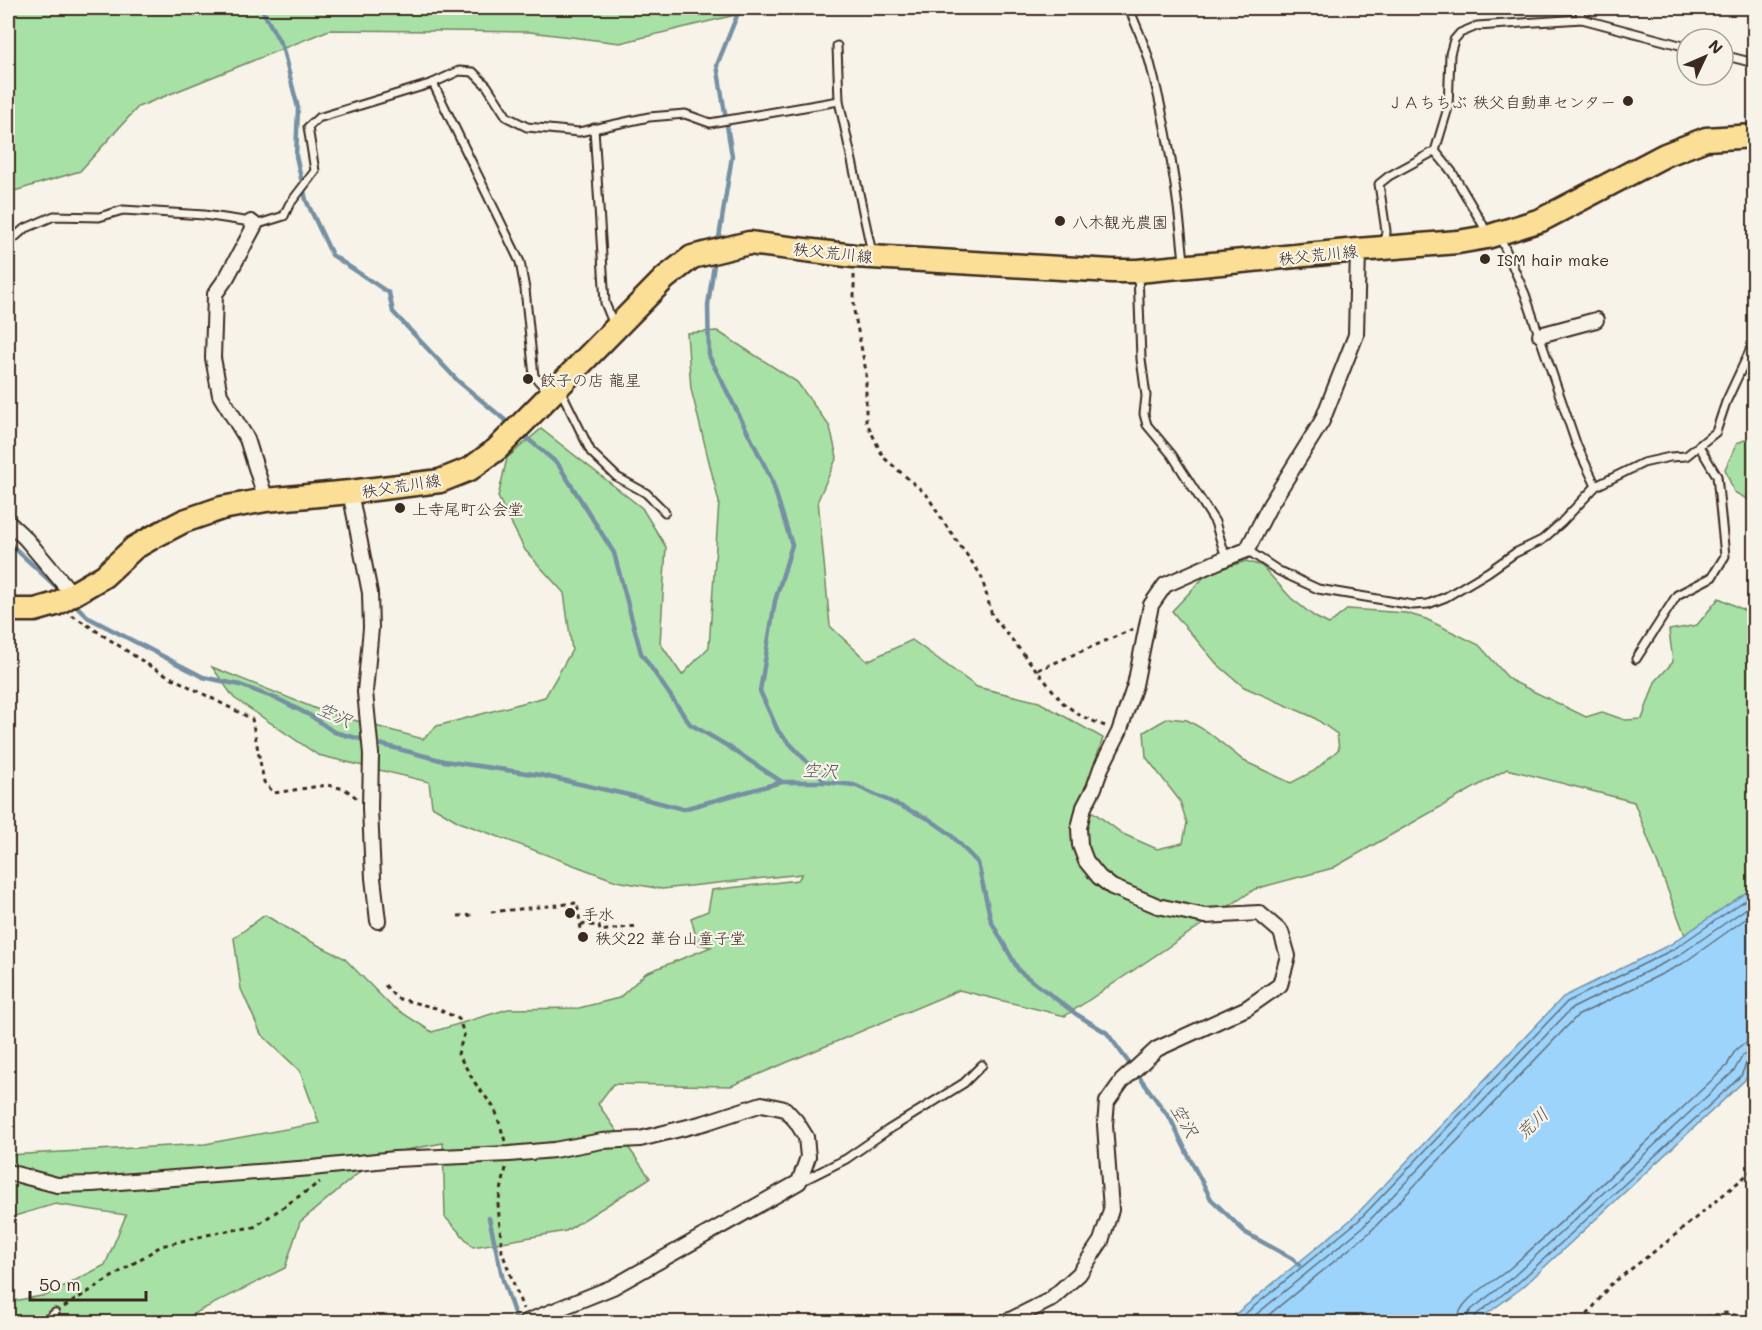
<svg xmlns="http://www.w3.org/2000/svg" width="1762" height="1330" font-family="Mali,'Klee One',sans-serif">
<style>
.green{fill:#a8e1a5;stroke:#728662;stroke-width:1.5}
.water{fill:#9dd4fc;stroke:#7690a3;stroke-width:1.5}
.lines{fill:none;stroke-linecap:round;stroke-linejoin:round}
.shore{stroke:#626e77;stroke-width:1.5}
.stream{stroke:#7690a3;stroke-width:4.5}
.service-casing{stroke:#3b2a1e;stroke-width:11}
.minor-casing{stroke:#3b2a1e;stroke-width:18}
.primary-casing{stroke:#3b2a1e;stroke-width:27}
.path{stroke:#3b2a1e;stroke-width:3;stroke-dasharray:4.5 4.5;stroke-linecap:butt}
.service{stroke:#f7f3e8;stroke-width:7}
.minor{stroke:#f7f3e8;stroke-width:14}
.primary{stroke:#fbdf96;stroke-width:22}
.poi-dot{fill:#3b2a1e;stroke:#f7f3e8;stroke-width:2}
.labels{text-anchor:middle;dominant-baseline:central;stroke-width:4.5;stroke-linejoin:round;paint-order:stroke}
.poi-label{font-size:16px;fill:#3b2a1e;stroke:#f7f3e8;text-anchor:start}
.street-label{font-size:16px;fill:#3b2a1e;stroke:#f7f3e8}
.water-label{font-size:18px;font-style:italic;fill:#545456;stroke:#f7f3e8}
</style>
<rect width="100%" height="100%" fill="#f7f3e8"/>
<filter id="ink" filterUnits="userSpaceOnUse"><feTurbulence type="fractalNoise" baseFrequency=".0167" numOctaves="2"/><feDisplacementMap in="SourceGraphic" scale="12" xChannelSelector="R" yChannelSelector="G"/><feConvolveMatrix kernelMatrix="1 2 1 2 8 2 1 2 1" color-interpolation-filters="sRGB"/></filter>
<g filter="url(#ink)">
<g class="green">
<path d="M8,8H764L620,43L530,32L329,30L138,107L80,171L8,193Z"/>
<path d="M717,331L797,382L830,427L837,457L818,500L830,626L867,661L912,640L977,687L1039,702L1103,738L1081,803L1123,834L1157,849L1183,843L1187,823L1180,801L1146,757L1144,732L1168,718L1187,720L1208,732L1244,761L1291,783L1314,771L1339,749L1337,734L1313,717L1244,687L1217,664L1172,611L1208,573L1246,561L1262,566L1291,598L1315,617L1329,624L1348,609L1406,613L1426,619L1479,645L1510,680L1586,717L1602,712L1625,720L1642,719L1655,682L1673,662L1669,630L1697,625L1719,598L1754,615V887L1685,935L1634,802L1507,769L1333,868L1255,889L1065,1016L959,990L731,1086L613,1084L598,1104L650,1178L566,1231L473,1247L445,1217L443,1143L380,1155L300,1222L285,1268L183,1319L180,1322H8V1302L47,1295L105,1265L126,1215L55,1204L8,1218V1155L205,1144L319,1123L300,1071L261,1034L241,989L234,938L265,915L296,934L344,958L390,1005L432,1032L508,1009L579,1008L619,998L646,973L711,947L698,944L691,918L708,911L712,890L798,880L802,874L662,889L616,881L459,822L432,806L429,782L318,755L234,698L212,667L324,712L423,739L437,726L545,697L572,650L564,593L525,550L498,497L507,458L541,429L642,508L666,547L660,643L682,675L709,647L719,502L691,389L687,333Z"/>
<path d="M1754,436V503L1734,492L1725,469L1737,443Z"/>
</g>
<path class="water" d="M1754,887V1058L1746,1079L1523,1287L1476,1322H1226L1354,1217L1563,997L1671,944Z"/>
<g class="lines">
<g class="shore">
<path d="M1235,1322L1358,1221L1567,1002L1674,949L1754,894"/>
<path d="M1247,1322L1363,1227L1571,1009L1678,956L1754,903"/>
<path d="M1260,1322L1369,1233L1577,1016L1682,964L1754,913"/>
<path d="M1457,1322C1458,1299 1493,1283 1509,1269C1583,1204 1654,1134 1727,1066C1733,1053 1738,1042 1754,1042"/>
<path d="M1466,1322L1467,1316L1471,1310L1514,1276L1734,1071L1743,1055L1754,1051"/>
<path d="M1473,1322L1476,1315L1519,1282L1741,1076L1747,1061L1754,1058"/>
</g>
<g class="stream">
<path d="M261,8L282,46L298,108L296,156L306,200L332,255L389,293L393,312L458,381L511,425"/>
<path d="M718,244L732,156L717,65L740,8"/>
<path d="M715,258L708,305L709,356L771,478L792,545L775,601L760,691L778,731L825,781"/>
<path d="M522,434L558,464L614,553L641,653L690,724L726,745L782,782"/>
<path d="M8,542L63,593"/>
<path d="M73,603L89,618L203,677L240,685L280,700L311,716L334,732L444,761L540,775L633,796L683,809L782,782H825L854,785L929,819L949,833L978,863L991,921L1019,971L1076,1014L1107,1033L1171,1120L1191,1161L1211,1199L1246,1233L1293,1259L1299,1265"/>
<path d="M489,1218L503,1280L517,1322"/>
</g>
<defs>
<g id="service">
<path d="M1129,8C1136,26 1145,44 1150,63C1168,129 1178,195 1184,262"/>
<path d="M1582,19L1687,47"/>
<path d="M837,46L839,101L872,253"/>
<path d="M1723,55L1754,63"/>
<path d="M433,83L520,262L525,289L534,376L549,392"/>
<path d="M594,128L605,303L614,325"/>
<path d="M255,225L284,216L289,205L315,171L308,127L318,118L433,83L459,71L473,72L487,86L507,117L527,127L579,132L649,117L685,114L710,123L839,101"/>
<path d="M1486,235L1483,225L1452,172L1435,151L1448,108L1450,54L1454,40L1460,33L1477,26L1582,19L1579,8"/>
<path d="M1500,237L1525,294L1577,446L1596,486"/>
<path d="M8,243L24,229L54,216L99,217L123,210L204,215L251,222"/>
<path d="M1385,245L1386,231L1379,184L1389,176L1435,151"/>
<path d="M1138,273L1141,359L1146,396L1144,414L1147,425L1172,455L1215,522L1226,558"/>
<path d="M561,391L591,452L617,477L646,493L665,512"/>
<path d="M1247,550L1279,571L1318,589L1413,605L1428,604L1446,597L1488,572L1515,553L1542,540L1561,523L1596,486L1643,463L1670,457L1686,456L1716,432L1726,402L1754,342"/>
<path d="M1636,659L1677,595L1712,577L1725,556L1717,476L1699,446"/>
<path d="M802,1181L846,1159L888,1130L964,1083L982,1065"/>
<path d="M44,1322L55,1313"/>
</g>
<g id="minor">
<path d="M251,222L255,225L227,277L215,294L213,358L220,395L247,439L266,500"/>
<path d="M1540,335L1596,320"/>
<path d="M350,492L370,593L371,628L365,692L371,754L370,808L373,878L378,921"/>
<path d="M8,522L26,539L73,595"/>
<path d="M8,1172L57,1185L92,1184L312,1168L395,1159L509,1154L554,1150L602,1141L640,1139L704,1123L762,1104L785,1109L796,1121L806,1137L808,1157L799,1182L613,1287L526,1322"/>
<path d="M1006,1322L1050,1300L1079,1274L1101,1241L1111,1210L1105,1125L1107,1102L1122,1081L1157,1049L1247,1008L1280,985L1288,956L1281,932L1259,913L1205,916L1158,906L1112,887L1099,877L1086,861L1080,845L1079,828L1084,807L1094,788L1101,768L1119,732L1135,685L1151,605L1165,585L1226,558L1247,550L1270,505L1322,421L1356,335L1358,250"/>
</g>
<path id="primary" d="M8,610H35L56,604L104,576L134,548L155,536L184,521L222,508L266,500L350,492L440,481L470,469L497,449L665,278L692,257L749,243L854,256L1112,271H1138L1358,250L1458,242L1487,237L1541,220L1665,155L1706,139L1754,136"/>
</defs>
<use href="#service" class="service-casing"/>
<use href="#minor" class="minor-casing"/>
<use href="#primary" class="primary-casing"/>
<g class="path">
<path d="M854,275V311L866,371V421L883,457L927,495L942,520L981,575L992,615L1063,703L1081,716L1105,726"/>
<path d="M72,615L153,668L252,719L264,782L274,793L327,785L345,789L357,798"/>
<path d="M1038,670L1133,629"/>
<path d="M491,912L577,903L581,929"/>
<path d="M458,916L474,915"/>
<path d="M581,924L599,926L600,931L636,926"/>
<path d="M385,985L396,998L436,1008L459,1019L464,1034L458,1054L475,1083L495,1109L505,1141"/>
<path d="M506,1168L498,1204L502,1252L523,1309"/>
<path d="M64,1307L161,1246L220,1232L254,1227L320,1182"/>
<path d="M1582,1322L1610,1285L1668,1241L1754,1169"/>
<path d="M1679,1322L1726,1313L1754,1320"/>
</g>
<use href="#service" class="service"/>
<use href="#minor" class="minor"/>
<use href="#primary" class="primary"/>
</g>
</g>
<g class="poi-dot">
<circle cx="1628" cy="101" r="6"/>
<circle cx="1060" cy="221" r="6"/>
<circle cx="1485" cy="259" r="6"/>
<circle cx="528" cy="379" r="6"/>
<circle cx="400" cy="508" r="6"/>
<circle cx="570" cy="913" r="6"/>
<circle cx="583" cy="937" r="6"/>
</g>
<g class="labels">
<g class="poi-label">
<text x="1616" y="101" text-anchor="end">ＪＡちちぶ 秩父自動車センター</text>
<text x="1072" y="221">八木観光農園</text>
<text x="1497" y="259">ISM hair make</text>
<text x="540" y="379">餃子の店 龍星</text>
<text x="412" y="508">上寺尾町公会堂</text>
<text x="582" y="913">手水</text>
<text x="595" y="937">秩父22 華台山童子堂</text>
</g>
<g class="street-label">
<text transform="translate(833 252) rotate(6)">秩父荒川線</text>
<text transform="translate(1318 254) rotate(-6)">秩父荒川線</text>
<text transform="translate(401 485) rotate(-9)">秩父荒川線</text>
</g>
<g class="water-label">
<text transform="translate(335 714) rotate(25)">空沢</text>
<text transform="translate(820 770) rotate(3)">空沢</text>
<text transform="translate(1185 1120) rotate(60)">空沢</text>
<text transform="translate(1532 1123) rotate(-43)">荒川</text>
</g>
</g>
<rect width="1762" height="1330" fill="none" stroke="#f7f3e8" stroke-width="30"/>
<rect x="15" y="15" width="1732" height="1300" fill="none" stroke="#3b2a1e" stroke-width="2" filter="url(#ink)"/>
<g transform="translate(1705 57) rotate(46)"><circle r="28" fill="#f7f3e8" stroke="#aca397" stroke-width="1.5"/>
<path d="M0-4.5L10 22L0 15L-10 22Z" fill="#3b2a1e"/>
<text y="-9" font-size="16" font-weight="bold" text-anchor="middle" fill="#3b2a1e">N</text>
</g>
<path d="M30 1291v9h116v-9" fill="none" stroke="#3b2a1e" stroke-width="3"/>
<text x="39" y="1291" font-size="18" fill="#3b2a1e" stroke="#f7f3e8" stroke-width="4.5" paint-order="stroke">50 m</text>
</svg>
